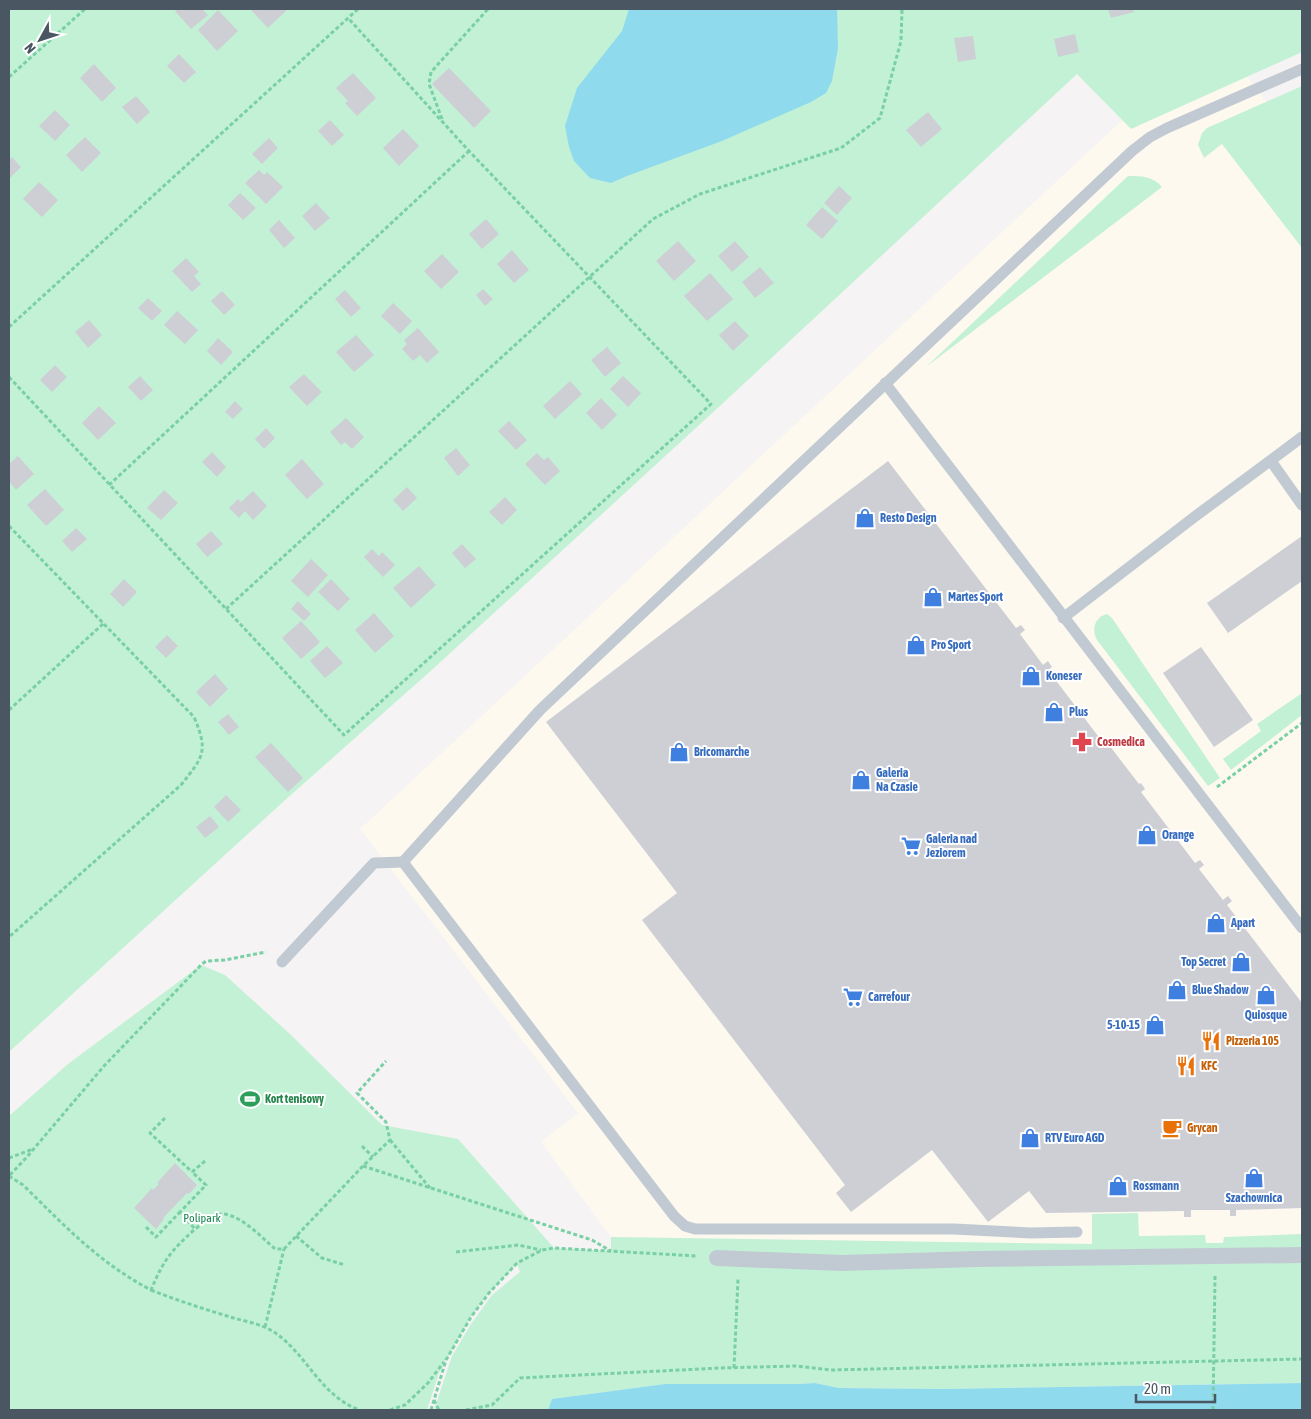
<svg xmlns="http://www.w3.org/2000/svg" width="1311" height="1419" font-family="'Asap Condensed',sans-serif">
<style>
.commercial{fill:#fdf9ef}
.green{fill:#c3f1d5}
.water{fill:#90daee}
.building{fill:#cdcfd5}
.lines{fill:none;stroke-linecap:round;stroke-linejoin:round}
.path{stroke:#7ad0a6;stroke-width:3;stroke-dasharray:4 2.5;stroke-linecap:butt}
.service{stroke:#c1cad2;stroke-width:11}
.pedestrian{stroke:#c1cad2;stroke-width:16}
.labels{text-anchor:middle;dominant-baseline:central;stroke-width:4;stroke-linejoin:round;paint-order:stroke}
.shop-label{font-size:12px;font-weight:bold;fill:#366cbe;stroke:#fff;text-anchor:start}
.health-label{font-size:12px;font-weight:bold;fill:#be3a42;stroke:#fff;text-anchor:start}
.food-label{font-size:12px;font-weight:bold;fill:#c56008;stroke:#fff;text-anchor:start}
.leisure-label{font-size:12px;font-weight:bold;fill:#27864d;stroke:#fff;text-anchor:start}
.park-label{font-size:12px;fill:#17864f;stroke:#fff}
</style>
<rect width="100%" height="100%" fill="#f5f3f3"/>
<path class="commercial" d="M1215,34L1302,148V1242L1038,1244L611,1237L541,1142L578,1113L360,829Z"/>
<g class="green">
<path d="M9,9H1302V52L1131,129L1077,74L722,404L434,668L284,801L9,1052Z"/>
<path d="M1302,86V248L1222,144L1204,158L1198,145L1202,133L1207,128Z"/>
<path d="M1128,176C1141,176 1153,176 1162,187L926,367Z"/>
<path d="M1107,614L1112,618L1220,778L1208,786L1097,640C1091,629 1095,617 1107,614Z"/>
<path d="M1302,693V715L1231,770L1223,759L1261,731L1257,724Z"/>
<path d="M201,965L225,975L291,1035L382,1125L458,1139L554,1248L611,1251V1237L1092,1244V1214L1138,1213L1139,1236L1205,1235L1206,1243H1223L1224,1237L1302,1234V1383L943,1389L839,1388L815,1383L797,1384H665L553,1399L548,1410H434L452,1356L471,1324L492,1295L520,1272L517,1264L489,1293L471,1317L439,1373L427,1410H9V1116L68,1064Z"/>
</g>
<g class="water">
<path d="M629,9H837L838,48L832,81L826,93L811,102L722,141L627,176L611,183L590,178L574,161L569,147L565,126L577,88L622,31Z"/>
<path d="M815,1383L839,1388L943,1389L1302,1383V1410H548L552,1399L665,1384H797Z"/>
</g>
<g class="building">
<path d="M177,9H202L208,15L191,29L175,11Z"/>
<path d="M250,9H288L268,28Z"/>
<path d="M1108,9H1133L1134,12L1111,18Z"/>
<path d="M218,10L238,31L217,51L198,30Z"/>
<path d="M1075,34L1079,52L1058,57L1054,39Z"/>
<path d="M973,36L976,59L958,62L954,38Z"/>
<path d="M179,54L196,72L184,83L167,66Z"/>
<path d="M94,64L116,88L102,102L80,78Z"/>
<path d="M449,68L491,111L474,128L432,84Z"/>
<path d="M353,73L376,98L357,116L345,103L348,101L336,88Z"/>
<path d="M136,96L150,112L137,124L122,107Z"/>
<path d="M55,110L70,125L55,141L39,126Z"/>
<path d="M928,112L942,129L921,147L906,130Z"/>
<path d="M330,120L344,135L332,146L318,131Z"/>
<path d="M403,129L419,146L399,166L383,148Z"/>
<path d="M85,137L101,153L82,172L66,155Z"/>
<path d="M269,138L278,148L262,164L252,154Z"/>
<path d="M12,157L21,167L9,179V160Z"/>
<path d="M259,170L264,175L267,172L283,187L266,204L245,183Z"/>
<path d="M39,182L58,200L42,217L23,199Z"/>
<path d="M839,186L852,198L837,215L824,203Z"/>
<path d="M240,193L256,208L243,220L228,205Z"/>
<path d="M316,203L330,218L315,231L302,216Z"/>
<path d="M822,207L838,221L822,239L806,225Z"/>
<path d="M486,219L499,234L482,249L469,234Z"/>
<path d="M279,220L295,238L284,248L269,230Z"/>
<path d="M678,241L696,261L674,281L656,261Z"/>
<path d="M735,241L749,257L732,272L718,256Z"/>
<path d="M512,250L529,270L514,283L497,264Z"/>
<path d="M442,254L459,272L441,289L424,271Z"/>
<path d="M186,258L199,272L194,276L201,284L192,292L172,271Z"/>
<path d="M760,267L774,283L755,298L742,282Z"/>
<path d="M710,273L733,299L707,321L684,296Z"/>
<path d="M483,289L493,299L485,306L476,295Z"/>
<path d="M345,290L361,308L351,317L335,299Z"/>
<path d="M222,291L235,305L224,315L211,301Z"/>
<path d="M148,298L162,311L152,321L138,308Z"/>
<path d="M393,303L412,321L400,334L381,316Z"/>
<path d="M177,311L198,330L185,344L164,325Z"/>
<path d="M89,320L102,335L88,348L75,332Z"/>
<path d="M735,321L749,336L733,351L719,335Z"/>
<path d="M418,328L439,352L427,363L420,355L413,361L402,349L407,344L404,340Z"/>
<path d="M356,335L374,355L354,372L336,352Z"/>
<path d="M218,338L233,352L221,365L207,351Z"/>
<path d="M607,347L621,363L605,377L591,360Z"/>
<path d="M55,365L67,377L52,392L40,380Z"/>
<path d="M304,374L322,392L307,406L289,387Z"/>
<path d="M140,376L153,390L141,401L128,387Z"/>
<path d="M623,376L641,393L628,407L610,389Z"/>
<path d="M570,381L582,394L555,419L543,406Z"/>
<path d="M601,398L617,415L602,430L586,413Z"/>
<path d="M235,401L243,409L233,419L225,412Z"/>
<path d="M99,406L116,423L98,440L82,423Z"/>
<path d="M346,418L364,437L352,449L345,442L341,445L330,432Z"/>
<path d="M509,421L527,440L516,450L498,431Z"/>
<path d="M266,428L275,438L264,449L255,439Z"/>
<path d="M456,448L470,465L458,476L444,458Z"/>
<path d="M212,452L226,467L217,477L202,462Z"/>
<path d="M537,453L544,460L548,457L560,471L545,485L525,464Z"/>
<path d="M18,456L34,474L16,490L9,481V464Z"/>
<path d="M302,459L324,484L307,499L285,475Z"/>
<path d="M888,461L1016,628L1021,625L1025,630L1020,634L1043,665L1048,661L1052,667L1048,670L1101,740L1106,737L1111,743L1109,745L1139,784L1141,783L1145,789L1141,792L1195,863L1200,860L1204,865L1199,869L1223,900L1228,896L1232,901L1227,905L1302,1003V1208L1236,1210V1216H1230V1210H1191V1217H1184V1211L1046,1213L1029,1191L988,1222L932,1150L851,1212L836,1193L845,1185L642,920L677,893L546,722Z"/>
<path d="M407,487L417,498L403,511L393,500Z"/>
<path d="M45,489L64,510L46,526L27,505Z"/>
<path d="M164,490L178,503L161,520L147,508Z"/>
<path d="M253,491L267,506L253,520L245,511L239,518L229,508L238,499L241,502Z"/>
<path d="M505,497L517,510L502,525L489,512Z"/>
<path d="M76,528L87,539L72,552L62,541Z"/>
<path d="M211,531L223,544L207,557L196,544Z"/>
<path d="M1302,536V581L1228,633L1207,603Z"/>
<path d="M462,544L476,559L465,568L452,553Z"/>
<path d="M372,549L379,556L382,552L395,565L383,577L364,557Z"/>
<path d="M311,559L328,575L308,597L291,581Z"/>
<path d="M419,566L436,585L411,608L393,588Z"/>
<path d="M124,579L137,592L123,607L110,594Z"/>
<path d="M331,579L350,599L338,611L318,592Z"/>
<path d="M298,601L311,614L304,621L291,609Z"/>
<path d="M374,613L394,636L375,653L355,630Z"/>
<path d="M301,621L320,642L301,659L282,638Z"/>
<path d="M167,635L178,646L166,658L155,647Z"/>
<path d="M327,646L343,663L325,678L310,661Z"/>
<path d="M1201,647L1253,720L1214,747L1163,673Z"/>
<path d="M215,674L228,689L210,707L196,692Z"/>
<path d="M228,714L239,727L229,735L218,722Z"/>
<path d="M271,743L303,778L288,792L255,757Z"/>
<path d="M226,795L241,810L228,822L214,807Z"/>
<path d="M210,816L219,827L205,838L196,827Z"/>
<path d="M175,1163L197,1185L189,1194L187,1193L163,1218L164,1219L156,1229L134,1208L152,1188L153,1190L159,1184L157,1183Z"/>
</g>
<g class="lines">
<g class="path">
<path d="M9,77L85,9"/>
<path d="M442,119L429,84L431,72L488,9"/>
<path d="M9,327L358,9"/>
<path d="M9,377L344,735L711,404L469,151L348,18"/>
<path d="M109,485L469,151"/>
<path d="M9,526L194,717C209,752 203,757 181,785L9,937"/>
<path d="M226,609L653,219L700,194L841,148L880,118L901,41L902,9"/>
<path d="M9,710L104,623"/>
<path d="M1217,787L1302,723"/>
<path d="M165,1118L150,1133L192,1172"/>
<path d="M390,1140L430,1188"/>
<path d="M362,1146L373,1157"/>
<path d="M9,1158L33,1149"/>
<path d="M205,1161L192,1172L206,1185L180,1212L195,1229C201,1225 208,1217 215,1215C235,1208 261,1237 275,1249H284L363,1166L390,1140L386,1122L357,1093L386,1061"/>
<path d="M363,1166L592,1240L611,1251"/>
<path d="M10,1175L26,1158L104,1066L201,965L206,961L225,960L266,952"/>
<path d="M9,1176L23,1185C65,1226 98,1262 151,1290C164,1259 171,1251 195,1229"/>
<path d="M146,1227L156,1237L180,1212"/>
<path d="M296,1236L322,1258L345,1265"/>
<path d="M456,1252L518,1245L541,1250"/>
<path d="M151,1290C176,1300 201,1308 227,1316C242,1321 260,1323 274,1332C307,1354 321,1397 360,1410"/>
<path d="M265,1327L284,1249"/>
<path d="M734,1368L738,1279"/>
<path d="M434,1400L439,1410"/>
<path d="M390,1410L405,1405L428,1383L444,1362"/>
<path d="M431,1410L446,1360L471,1317L489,1293L517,1263L542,1250L554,1248L697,1256"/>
<path d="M466,1410L492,1405L520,1378L720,1368L796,1366L831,1370L1302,1359"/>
<path d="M1213,1410L1215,1276"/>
</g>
<g class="service">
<path d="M885,383L1302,928"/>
<path d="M1271,461L1302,505"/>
<path d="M1063,618L1193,518L1302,437"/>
<path d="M282,962L374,863L403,862"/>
<path d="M1077,1232L1031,1233L954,1229H695L685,1226L674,1216L403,862L540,710L1132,151L1150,137L1167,128L1302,69"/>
</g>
<path class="pedestrian" d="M717,1258L841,1263L977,1259L1302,1255"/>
</g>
<defs>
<symbol id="shop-bare" viewBox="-9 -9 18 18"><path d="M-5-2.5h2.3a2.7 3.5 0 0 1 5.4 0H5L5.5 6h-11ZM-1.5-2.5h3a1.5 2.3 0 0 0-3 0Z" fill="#3f7fe0" stroke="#fff" stroke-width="2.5" paint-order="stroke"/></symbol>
<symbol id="pharmacy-bare" viewBox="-9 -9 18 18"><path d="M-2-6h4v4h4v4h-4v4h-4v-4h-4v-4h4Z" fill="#e0444e" stroke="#fff" stroke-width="2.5" paint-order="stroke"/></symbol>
<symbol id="supermarket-bare" viewBox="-9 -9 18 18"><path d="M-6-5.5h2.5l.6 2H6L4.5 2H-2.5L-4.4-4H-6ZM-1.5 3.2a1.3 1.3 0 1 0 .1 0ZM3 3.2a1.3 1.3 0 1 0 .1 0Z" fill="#3f7fe0" stroke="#fff" stroke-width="2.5" paint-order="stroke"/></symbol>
<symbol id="restaurant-bare" viewBox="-9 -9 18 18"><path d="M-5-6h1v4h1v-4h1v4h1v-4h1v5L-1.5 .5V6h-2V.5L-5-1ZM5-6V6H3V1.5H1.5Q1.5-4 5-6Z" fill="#e8710a" stroke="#fff" stroke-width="2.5" paint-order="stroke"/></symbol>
<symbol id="stadium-bare" viewBox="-9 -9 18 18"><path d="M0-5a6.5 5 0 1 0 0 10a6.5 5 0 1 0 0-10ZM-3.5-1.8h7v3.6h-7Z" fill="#2e9e5b" stroke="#fff" stroke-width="2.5" paint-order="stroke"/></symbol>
<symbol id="cafe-bare" viewBox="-9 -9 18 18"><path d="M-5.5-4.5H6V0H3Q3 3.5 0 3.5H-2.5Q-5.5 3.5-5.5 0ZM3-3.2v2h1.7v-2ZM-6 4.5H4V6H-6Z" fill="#e8710a" stroke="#fff" stroke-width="2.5" paint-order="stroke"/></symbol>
</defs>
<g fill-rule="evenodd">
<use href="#shop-bare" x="851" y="504" width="28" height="28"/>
<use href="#shop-bare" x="919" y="583" width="28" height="28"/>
<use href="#shop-bare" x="902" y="631" width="28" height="28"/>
<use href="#shop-bare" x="1017" y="662" width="28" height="28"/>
<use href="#shop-bare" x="1040" y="698" width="28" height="28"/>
<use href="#pharmacy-bare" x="1068" y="728" width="28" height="28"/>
<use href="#shop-bare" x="665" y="738" width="28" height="28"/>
<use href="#shop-bare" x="847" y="766" width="28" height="28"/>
<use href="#shop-bare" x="1133" y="821" width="28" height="28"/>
<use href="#supermarket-bare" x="897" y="832" width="28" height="28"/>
<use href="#shop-bare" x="1202" y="909" width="28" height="28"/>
<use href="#shop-bare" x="1227" y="948" width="28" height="28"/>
<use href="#shop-bare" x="1163" y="976" width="28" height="28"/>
<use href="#shop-bare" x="1252" y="981" width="28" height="28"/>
<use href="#supermarket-bare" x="839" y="983" width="28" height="28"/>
<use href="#shop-bare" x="1141" y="1011" width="28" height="28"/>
<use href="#restaurant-bare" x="1197" y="1027" width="28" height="28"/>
<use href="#restaurant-bare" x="1172" y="1052" width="28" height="28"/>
<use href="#stadium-bare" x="236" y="1085" width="28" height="28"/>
<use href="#cafe-bare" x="1158" y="1114" width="28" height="28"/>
<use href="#shop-bare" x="1016" y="1124" width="28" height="28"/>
<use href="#shop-bare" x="1240" y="1164" width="28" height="28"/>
<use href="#shop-bare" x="1104" y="1172" width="28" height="28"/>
</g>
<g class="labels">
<g class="shop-label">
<text x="880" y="518">Resto Design</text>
<text x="948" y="597">Martes Sport</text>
<text x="931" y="645">Pro Sport</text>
<text x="1046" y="676">Koneser</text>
<text x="1069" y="712">Plus</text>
<text x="694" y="752">Bricomarche</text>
<text x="876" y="773">Galeria<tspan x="876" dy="14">Na Czasie</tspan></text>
<text x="1162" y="835">Orange</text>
<text x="926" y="839">Galeria nad<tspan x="926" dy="14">Jeziorem</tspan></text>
<text x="1231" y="923">Apart</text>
<text x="1226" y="962" text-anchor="end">Top Secret</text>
<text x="1192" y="990">Blue Shadow</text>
<text x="868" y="997">Carrefour</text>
<text x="1266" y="1015" text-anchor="middle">Quiosque</text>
<text x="1140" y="1025" text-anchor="end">5-10-15</text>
<text x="1045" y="1138">RTV Euro AGD</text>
<text x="1133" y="1186">Rossmann</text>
<text x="1254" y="1198" text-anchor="middle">Szachownica</text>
</g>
<g class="health-label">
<text x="1097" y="742">Cosmedica</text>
</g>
<g class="food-label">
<text x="1226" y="1041">Pizzeria 105</text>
<text x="1201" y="1066">KFC</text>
<text x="1187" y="1128">Grycan</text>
</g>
<g class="leisure-label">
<text x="265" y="1099">Kort tenisowy</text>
</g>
<g class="park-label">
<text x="202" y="1218">Polipark</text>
</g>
</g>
<rect width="1311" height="1419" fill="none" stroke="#4a5661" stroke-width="20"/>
<g transform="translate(40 40) rotate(230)" stroke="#ffffff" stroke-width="4" paint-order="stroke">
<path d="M0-4L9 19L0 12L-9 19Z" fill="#4a5661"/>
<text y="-8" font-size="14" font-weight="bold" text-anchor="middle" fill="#4a5661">N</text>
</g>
<path d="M1136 1394v8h79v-8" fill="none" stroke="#4a5661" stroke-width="2.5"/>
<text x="1144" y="1394" font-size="15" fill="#4a5661" stroke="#ffffff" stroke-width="4" paint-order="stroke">20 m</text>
</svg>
